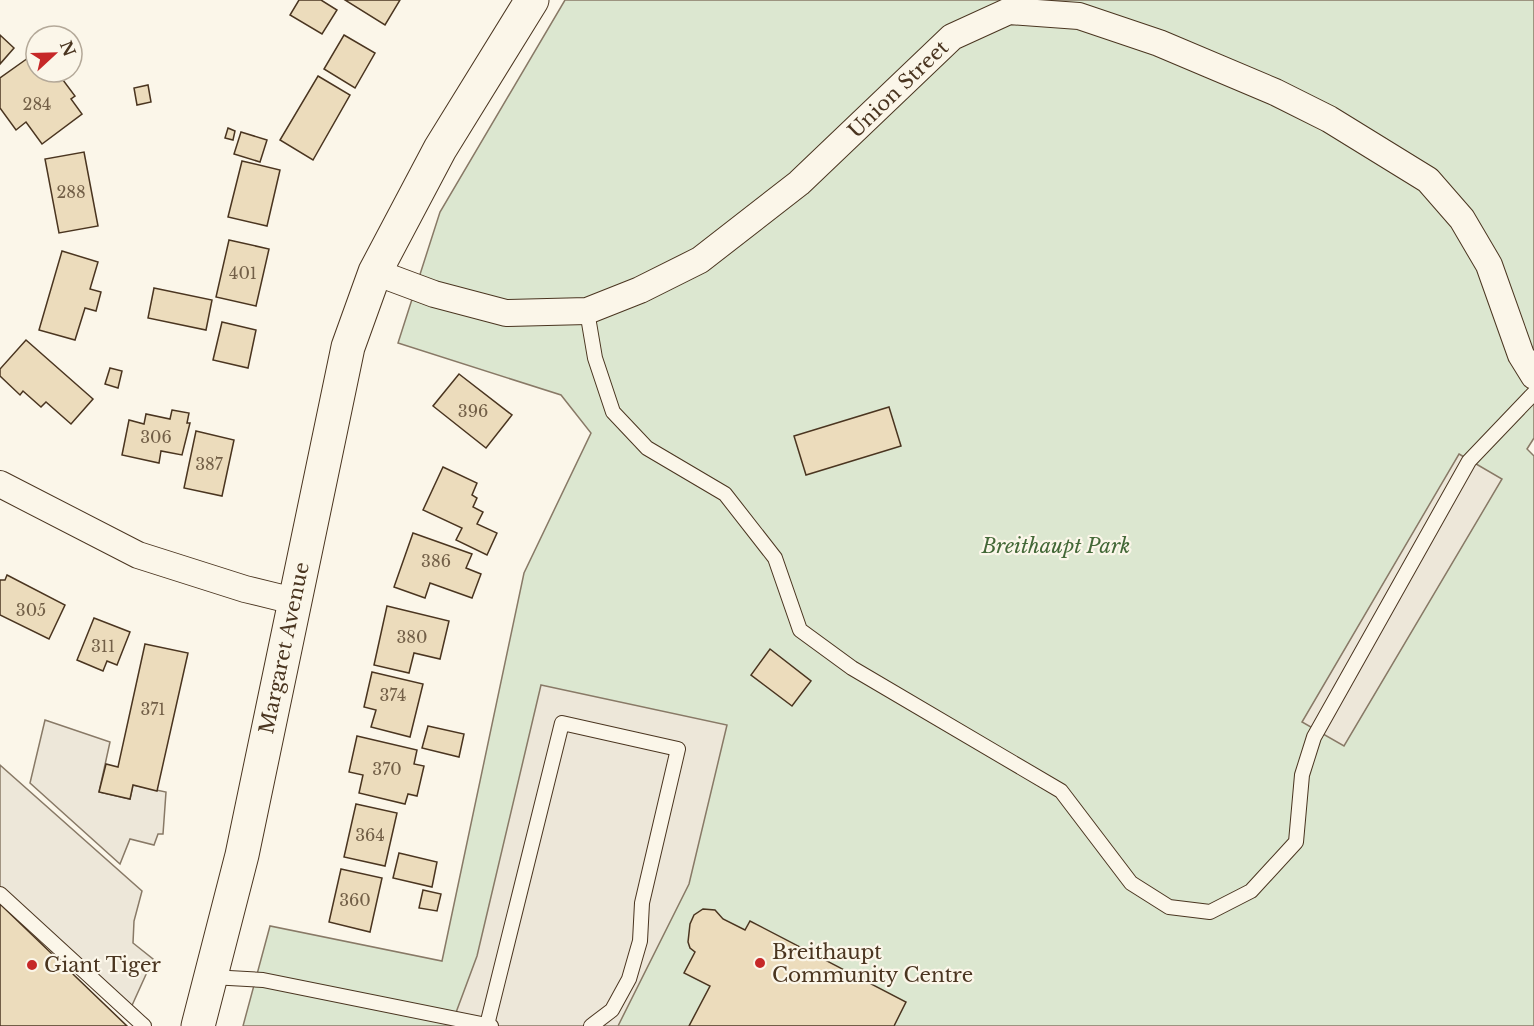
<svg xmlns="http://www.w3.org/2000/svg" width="1534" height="1026" font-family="'Libre Baskerville',serif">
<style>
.green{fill:#dce7d0;stroke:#887966;stroke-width:1.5}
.parking{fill:#ede7d9;stroke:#887966;stroke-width:1.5}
.building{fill:#ecdcbc;stroke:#4a3520;stroke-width:1.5}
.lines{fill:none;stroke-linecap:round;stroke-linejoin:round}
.service-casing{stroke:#4a3520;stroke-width:16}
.minor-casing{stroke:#4a3520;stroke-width:28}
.tertiary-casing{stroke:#4a3520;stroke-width:35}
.service{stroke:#fbf6e9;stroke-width:14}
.minor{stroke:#fbf6e9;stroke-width:26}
.tertiary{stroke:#fbf6e9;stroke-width:33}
.poi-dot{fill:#c62828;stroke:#fbf6e9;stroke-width:2}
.labels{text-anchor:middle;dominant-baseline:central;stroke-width:4.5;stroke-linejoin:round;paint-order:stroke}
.number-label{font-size:16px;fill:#725f47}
.street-label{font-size:20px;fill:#4a3520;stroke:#fbf6e9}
.park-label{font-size:20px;font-style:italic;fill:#436837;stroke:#fbf6e9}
.poi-label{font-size:20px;fill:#4a3520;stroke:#fbf6e9;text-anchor:start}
</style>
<rect width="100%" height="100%" fill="#fbf6e9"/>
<path class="green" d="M565,0H1534V438L1527,449L1534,456V1026H243L270,926L442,961L524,573L591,433L561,395L398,343L440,212Z"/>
<g class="parking">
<path d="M1459,454L1502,479L1344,746L1302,722Z"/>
<path d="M541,685L727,725L689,884L618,1026H451L477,956Z"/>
<path d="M45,720L110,742L99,792L130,799L133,785L166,792L163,834H158L154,845L130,839L120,864L30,783Z"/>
<path d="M0,765L142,891L134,921L133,943L153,959L129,1012L0,894Z"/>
</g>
<g class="building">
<path d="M299,0H321L337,10L322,34L290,15Z"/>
<path d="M345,0H400L385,25Z"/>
<path d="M0,35L14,48L0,64Z"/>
<path d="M344,35L375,53L355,88L324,69Z"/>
<path d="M28,58L36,72H57L75,96L71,99L82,114L42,144L26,122L16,130L0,108V78Z"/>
<path d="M318,76L350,95L313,160L280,140Z"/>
<path d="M148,85L151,102L137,105L134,88Z"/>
<path d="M228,128L235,131L233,140L225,138Z"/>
<path d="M241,132L267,140L260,162L234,154Z"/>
<path d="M84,152L98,226L59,233L45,159Z"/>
<path d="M242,161L280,170L267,226L228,217Z"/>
<path d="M229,240L269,249L256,306L216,297Z"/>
<path d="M62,251L98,262L90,289L101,292L96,311L85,308L75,340L39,330Z"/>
<path d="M154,288L212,300L206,330L148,318Z"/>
<path d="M222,322L256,330L248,368L213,360Z"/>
<path d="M26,340L93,399L71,424L46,402L41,407L23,391L20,395L0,376V369Z"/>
<path d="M110,368L122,371L118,388L105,384Z"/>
<path d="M459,374L512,415L486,448L433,406Z"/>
<path d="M889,407L901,446L806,475L794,436Z"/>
<path d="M172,410L189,413L187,423H190L182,455L161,451L159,463L122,455L129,420L144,424L146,414L170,419Z"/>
<path d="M196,431L234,440L222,496L184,488Z"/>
<path d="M443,467L477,483L472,495L477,498L473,507L483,512L477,524L497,533L487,555L456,540L462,528L423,510Z"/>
<path d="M413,533L472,554L466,568L481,574L472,598L430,583L425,598L394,587Z"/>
<path d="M7,575L65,605L49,639L0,615V580H5Z"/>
<path d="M387,606L449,621L440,659L414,653L409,673L374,665Z"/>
<path d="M94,618L130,632L117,665L107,661L103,671L77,660Z"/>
<path d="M145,644L188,653L157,791L133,785L130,799L99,792L106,764L118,767Z"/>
<path d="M770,649L811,681L792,706L751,675Z"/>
<path d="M372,672L423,684L410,737L371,727L376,710L364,707Z"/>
<path d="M428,726L464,734L459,757L422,748Z"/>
<path d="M357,736L417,750L414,764L424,766L417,796L408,794L405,804L359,793L363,775L349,772Z"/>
<path d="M356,804L397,813L385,866L344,857Z"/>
<path d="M399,853L437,862L432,887L393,878Z"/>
<path d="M341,869L382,878L370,932L329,922Z"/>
<path d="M423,890L441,894L437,911L419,908Z"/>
<path d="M0,904L127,1026H0Z"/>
<path d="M703,909L715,910L723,919L745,930L750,921L906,1002L894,1026H689L710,986L684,973L695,952L690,948L688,942L690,924L694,915Z"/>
</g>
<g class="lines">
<defs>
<g id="service">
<path d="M587,311L595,358L613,412L647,448L725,494L775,558L800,630L852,668L1061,791L1131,883L1169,907L1210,912L1251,891L1296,842L1302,775L1314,737L1469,461L1534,393"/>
<path d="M0,894L144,1026"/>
<path d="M211,977L263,980L491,1026"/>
<path d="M487,1025L562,723L678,749L642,903L640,941L629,979L612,1010L591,1026"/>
</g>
<g id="minor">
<path d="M375,272L434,294L506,313L587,311L640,290L700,260L799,183L952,37L1009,11L1079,16L1159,43L1275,92L1329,119L1428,180L1462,219L1489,265L1521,355L1534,376"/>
<path d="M0,484L138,555L245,589L294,601"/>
</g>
<path id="tertiary" d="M198,1026L242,855L348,347L375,272L440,149L532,0"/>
</defs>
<use href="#service" class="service-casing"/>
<use href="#minor" class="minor-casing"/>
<use href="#tertiary" class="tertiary-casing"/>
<use href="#service" class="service"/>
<use href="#minor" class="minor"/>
<use href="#tertiary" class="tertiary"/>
</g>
<g class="poi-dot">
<circle cx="760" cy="963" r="6"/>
<circle cx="32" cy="965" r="6"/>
</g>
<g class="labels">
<g class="number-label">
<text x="37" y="104">284</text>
<text x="71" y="192">288</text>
<text x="243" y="273">401</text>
<text x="473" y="411">396</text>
<text x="156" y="437">306</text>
<text x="209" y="464">387</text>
<text x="436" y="561">386</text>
<text x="31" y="610">305</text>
<text x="412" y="637">380</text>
<text x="103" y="646">311</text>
<text x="393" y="695">374</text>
<text x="153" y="709">371</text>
<text x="387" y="769">370</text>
<text x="370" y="835">364</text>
<text x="355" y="900">360</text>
</g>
<g class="street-label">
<text transform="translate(898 89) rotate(-44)">Union Street</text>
<text transform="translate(284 648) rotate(-78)">Margaret Avenue</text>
</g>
<g class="park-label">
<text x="1056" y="546">Breithaupt Park</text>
</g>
<g class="poi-label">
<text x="772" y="952">Breithaupt<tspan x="772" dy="23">Community Centre</tspan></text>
<text x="44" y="965">Giant Tiger</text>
</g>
</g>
<g transform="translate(54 54) rotate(68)"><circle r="28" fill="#fbf6e9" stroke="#b4a999" stroke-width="1.5"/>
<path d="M0-4.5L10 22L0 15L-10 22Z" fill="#c62828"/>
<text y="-9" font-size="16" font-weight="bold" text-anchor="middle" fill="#4a3520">N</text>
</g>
</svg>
